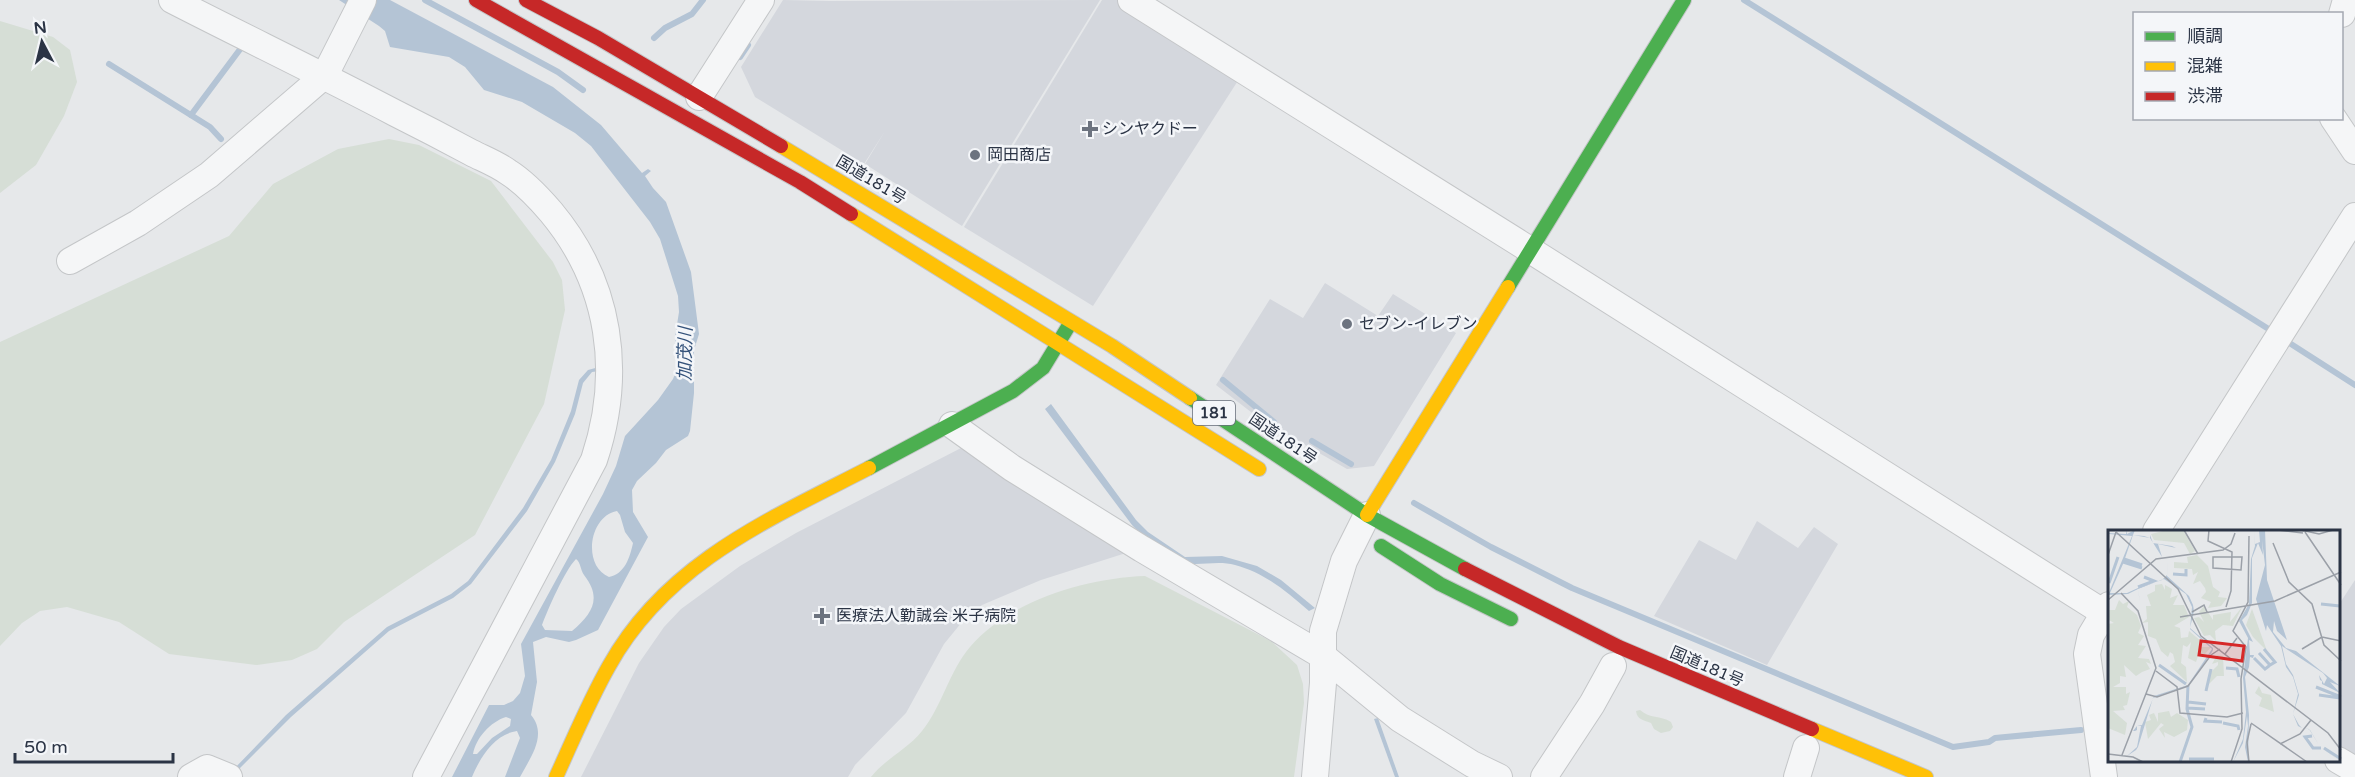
<svg xmlns="http://www.w3.org/2000/svg" width="2355" height="777" font-family="'Varela Round','Noto Sans JP',sans-serif">
<style>
.built{fill:#d4d7dd}
.green{fill:#d6ded6}
.water{fill:#b4c4d5;fill-rule:evenodd}
.lines{fill:none;stroke-linecap:round;stroke-linejoin:round}
.stream{stroke:#b4c4d5;stroke-width:6}
.street-casing{stroke:#c4c6c8;stroke-width:28}
.fast-casing{stroke:#c4c6c8;stroke-width:16}
.slow-casing{stroke:#c4c6c8;stroke-width:16}
.jam-casing{stroke:#c4c6c8;stroke-width:16}
.street{stroke:#f5f6f7;stroke-width:26}
.fast{stroke:#4caf50;stroke-width:14}
.slow{stroke:#ffc107;stroke-width:14}
.jam{stroke:#c62828;stroke-width:14}
.poi-dot{fill:#6c737f;stroke:#f4f6f9;stroke-width:2}
.labels{text-anchor:middle;dominant-baseline:central;stroke-width:5;stroke-linejoin:round;paint-order:stroke}
.shield{fill:#f4f6f9;stroke:#676e7b;stroke-width:1.5}
.shield-label{font-size:15px;font-weight:bold;fill:#2b3445}
.poi-label{font-size:16px;fill:#2b3445;stroke:#f4f6f9;text-anchor:start}
.street-label{font-size:16px;fill:#2b3445;stroke:#f4f6f9}
.water-label{font-size:18px;font-style:italic;fill:#34527a;stroke:#f4f6f9}
.inset-river{fill:none;stroke:#b4c4d5;stroke-width:3}
.inset-road{fill:none;stroke:#9ba0a8;stroke-width:1.5}
.view{fill:#d62828;fill-opacity:0.15;stroke:#d62828;stroke-width:3}
.inset-edge{fill:none;stroke:#2b3445;stroke-width:3}
</style>
<rect width="100%" height="100%" fill="#e6e8ea"/>
<g class="built">
<path d="M783,0L829,1L1100,0L962,226L865,164L885,131L864,164L755,97L741,67Z"/>
<path d="M1102,0H1121L1241,76L1093,306L964,227Z"/>
<path d="M1325,283L1378,316L1393,294L1456,333L1374,466L1347,469L1260,419L1216,385L1270,299L1303,318Z"/>
<path d="M963,447L1126,553L1041,580L982,605L962,622L944,644L906,713L855,765L848,777H581L639,663L664,627L681,609L740,566L796,533Z"/>
<path d="M1757,521L1798,548L1814,527L1838,544L1767,665L1654,616L1699,540L1736,560Z"/>
<path d="M2355,580V763L2339,753L2338,606Z"/>
</g>
<g class="green">
<path d="M0,21L53,37L70,50L77,82L64,116L36,165L0,193Z"/>
<path d="M389,139L419,145L491,181L553,262L562,280L565,310L544,404L475,535L344,622L317,649L292,660L257,665L169,654L119,622L67,607L40,611L22,623L0,646V342L229,236L273,184L338,149Z"/>
<path d="M1145,576L1271,641L1297,665L1303,684L1304,703L1294,777H871C885,759 908,749 922,731C941,708 950,670 970,647C1009,601 1086,578 1145,576Z"/>
<path d="M1640,710C1650,719 1660,715 1671,722L1673,727L1670,731L1661,733L1654,729L1651,723C1644,720 1637,720 1636,711Z"/>
</g>
<g class="water">
<path d="M339,0H390L553,87L601,125L642,173L648,169L651,171L645,176L653,188L666,202L691,272L699,334L694,350V393L690,431L688,436L666,450L656,463L637,481L632,490L633,512L648,537L598,630L576,640L569,642L546,637L533,642L537,682L531,715C548,735 530,758 520,777H505L520,738L517,731C494,734 480,758 472,777H452L489,705H504L513,701L520,693L525,676L521,644L603,494L616,466L625,436L658,400L673,379L677,369L675,337L679,312L678,296L660,239L650,222L591,146L575,133L522,102L484,90L465,67L449,57L390,47L385,31L379,26ZM617,511L620,515L625,532L633,543C630,557 625,574 609,577C582,566 589,516 617,511ZM576,559C581,563 580,569 584,575C602,598 593,613 572,631L545,630L542,625C548,609 565,570 576,559ZM506,717L511,719L510,726L492,738L477,754H473C476,738 490,722 506,717Z"/>
<path d="M599,367L600,371L592,372L583,383L575,414L555,462L527,511L471,584L453,598L389,631L291,717L236,772L233,770L286,715L387,627L451,594L468,581L523,508L551,460L571,411L579,380L588,370Z"/>
<path d="M1051,404L1136,520L1148,532L1185,557L1222,556L1257,566L1281,580L1315,608L1309,611C1286,591 1265,573 1235,565C1218,560 1201,566 1184,563C1172,560 1141,535 1132,525L1045,409Z"/>
<path d="M1378,718L1399,777H1395L1374,719Z"/>
</g>
<g class="lines">
<g class="stream">
<path d="M425,0L558,72L583,90"/>
<path d="M1744,0L2267,328"/>
<path d="M654,38L665,28L692,14L703,0"/>
<path d="M740,57L748,45"/>
<path d="M109,64L210,127L221,139"/>
<path d="M191,115L241,48"/>
<path d="M2291,344L2355,385"/>
<path d="M1223,380L1274,422"/>
<path d="M1312,441L1351,464"/>
<path d="M1414,503L1491,547L1572,588L1953,747L1989,742L1995,738L2081,730"/>
</g>
<defs>
<g id="street">
<path d="M172,0C246,38 321,74 395,113C421,126 446,139 472,153C484,159 497,164 508,172C524,182 539,198 551,212C611,284 623,373 594,460L426,777"/>
<path d="M1131,0L1519,243L2109,616"/>
<path d="M2342,14L2346,0"/>
<path d="M699,97L761,0"/>
<path d="M2333,118L2355,151"/>
<path d="M70,261L138,223L209,175L325,75L363,0"/>
<path d="M952,425L1012,468L1142,549L1323,656L1400,719L1472,764L1499,777"/>
<path d="M2156,531L2355,216"/>
<path d="M2338,760L2355,770"/>
<path d="M191,777L207,768L229,777"/>
<path d="M1315,777L1323,683V631L1344,561L1367,515"/>
<path d="M1544,777L1592,704L1613,666"/>
<path d="M1797,777L1806,748"/>
<path d="M2104,777L2087,654L2091,635L2109,605"/>
</g>
<g id="fast">
<path d="M1508,287L1684,0"/>
<path d="M1190,398L1367,515L1465,569"/>
<path d="M869,468L1013,391L1043,368L1071,322"/>
<path d="M1381,546L1440,584L1511,619"/>
</g>
<g id="slow">
<path d="M781,146L1112,346L1190,398"/>
<path d="M851,214L1259,469"/>
<path d="M1367,515L1508,287"/>
<path d="M1812,729L1926,777"/>
<path d="M556,777C573,740 589,701 609,666C666,563 770,519 869,468"/>
</g>
<g id="jam">
<path d="M476,0L800,182L851,214"/>
<path d="M526,0L598,38L781,146"/>
<path d="M1465,569L1619,647L1812,729"/>
</g>
</defs>
<use href="#street" class="street-casing"/>
<use href="#fast" class="fast-casing"/>
<use href="#slow" class="slow-casing"/>
<use href="#jam" class="jam-casing"/>
<use href="#street" class="street"/>
<use href="#fast" class="fast"/>
<use href="#slow" class="slow"/>
<use href="#jam" class="jam"/>
</g>
<g class="poi-dot">
<path d="M1087 120h6v6h6v6h-6v6h-6v-6h-6v-6h6z"/>
<circle cx="975" cy="155" r="6"/>
<circle cx="1347" cy="324" r="6"/>
<path d="M819 607h6v6h6v6h-6v6h-6v-6h-6v-6h6z"/>
</g>
<g class="labels">
<rect class="shield" x="1193" y="401" width="42" height="24" rx="4.5"/>
<g class="shield-label">
<text x="1214" y="413">181</text>
</g>
<g class="poi-label">
<text x="1102" y="129">シンヤクドー</text>
<text x="987" y="155">岡田商店</text>
<text x="1359" y="324">セブン-イレブン</text>
<text x="836" y="616">医療法人勤誠会 米子病院</text>
</g>
<g class="street-label">
<text transform="translate(871 180) rotate(31)">国道181号</text>
<text transform="translate(1283 439) rotate(34)">国道181号</text>
<text transform="translate(1707 667) rotate(23)">国道181号</text>
</g>
<g class="water-label">
<text transform="translate(685 354) rotate(-89)">加茂川</text>
</g>
</g>
<g transform="translate(2108 530)">
<rect width="232" height="232" fill="#e6e8ea"/>
<path d="M59,0H75L87,21L82,24L76,13L46,10L43,4ZM89,25L100,36L105,57L112,62L110,67L119,68L113,76L100,78L103,72L93,68L98,62L97,58L92,51L85,54L90,42L85,45L84,39L66,38V32L80,33L79,27ZM54,54L57,60V55L64,59L62,68L70,65L65,75H76L81,87L66,96L72,98L73,108L80,107L81,101L94,112L91,117H103L97,124L91,123L88,132L80,128L83,112L79,117L75,115L73,133L78,137L79,152L62,136L67,132L65,124L62,122L60,127L53,121L48,109L40,106V92L34,93L39,89L38,76H43L39,65L47,61V55ZM11,70L15,74L21,71L19,77L29,85L33,96L30,103L36,106L30,115L38,116L30,128L41,129L43,134L38,132L42,139L34,142L35,154L34,142L28,146L16,135L18,147L12,146V153L5,157H18V164L22,162L19,175L15,176L17,180L5,181L19,193L17,205L0,198V94L6,93L1,90L0,80H7ZM96,76L105,90V85L123,82L122,92L134,77L125,96L115,95L107,101L108,111L102,105L96,106L86,88L91,87L96,92L91,82ZM144,79L159,121L163,125L145,107L138,95ZM109,125L115,126L116,146H109L101,154L102,143L110,135V132L104,134ZM151,156L154,163L163,165L166,182L151,176L154,168L147,163ZM61,181L63,187L69,183L80,190L79,200L66,207L56,202L57,208L51,199L56,195L53,193L40,209L37,192L43,190L41,185L46,183L50,192V183Z" fill="#d6ded6"/>
<path d="M19,0V4L27,0L25,5L36,6L42,8V5L57,0L42,5L45,13L64,16L68,18H74L79,22L74,18H68L50,14L54,27L42,8L36,26L42,8L25,5L15,34L2,63H19L30,58L54,50L59,45L60,28L59,46L81,66L85,75L86,81L82,98L105,118V120L104,122L81,155L45,168L30,217L28,220L19,226L29,217L33,196H29V200L27,201H25L29,196L34,195L46,166L80,155L104,119L82,99L84,77L78,64L56,49L53,50L30,59L32,72L31,66H26H31L30,59L20,64L0,65L24,6L1,4L0,3L18,4ZM146,0L147,14L152,12L151,0H157L159,50L179,110L169,101L166,91L165,102L178,118L188,121L232,156L222,152L232,163L214,154V151L212,150L211,145L216,154L219,148L215,143L174,116L178,134L185,145L191,165L185,184L191,195L194,198L200,199L202,200L211,215L214,218L220,222L232,231L214,218L211,215L201,199L194,198L190,196L185,184L190,164L185,147L178,137L173,116L159,95L158,101L148,69L157,35L154,10L155,25L150,13L144,28V73L139,85L134,90L145,112L141,110L142,125H146L145,128L142,127L141,137L137,147L141,185L140,232L137,217L140,196L139,186L135,213L125,232L135,209L138,182L135,148L140,108L131,91L141,74L143,29L147,16Z" fill="#b4c4d5"/>
<path class="inset-river" d="M16,29L34,35M15,32L34,38M65,44L78,45V39M1,53L10,27M30,57L46,51L36,47M213,74L232,76M151,123L162,135L167,132L156,119M146,128L157,139L161,136M51,135L78,154M118,138L129,139L131,147M208,157L233,167M98,161L103,139M211,165L232,168M80,172L98,174M79,178L97,179M98,188L97,191L114,192M115,193L130,196L131,200M204,206L197,207L205,218H213M216,218L233,229M81,229H106M72,232L84,197L79,179L80,155"/>
<path class="inset-road" d="M76,0L90,24M101,0L100,11L124,22L123,61L118,77M170,0L195,3M193,0L211,4L225,0M8,2L70,59L93,106L220,203L233,220M197,2L233,55M165,13L181,52L204,74L216,115L233,131M0,25L8,2M105,27H134L133,40L105,38ZM13,63L30,81L48,138L14,225M0,70L48,29L115,20L123,14L127,3M84,82L96,75L99,82M72,87L167,71L233,42M214,107L233,111M194,119L214,107M117,124L129,108M48,141L69,157L72,183L119,187L135,183M38,164L49,167L80,156L103,125L112,119M143,193L199,232M172,214L192,204L203,190M0,224L25,227L35,232M123,232L134,199L133,149L138,117L125,101L140,72L141,6M141,232L139,212L143,194"/>
<path class="view" d="M93,111L136,116L134,131L91,125Z"/>
<rect width="232" height="232" class="inset-edge"/>
</g>
<rect x="2133" y="12" width="210" height="108" fill="#f4f6f9" stroke="#a4a8b1" stroke-width="1.5"/>
<rect x="2145" y="32" width="30" height="9" fill="#4caf50" stroke="#a4a8b1" stroke-width="1.5"/>
<text x="2187" y="42" font-size="18" fill="#2b3445">順調</text>
<rect x="2145" y="62" width="30" height="9" fill="#ffc107" stroke="#a4a8b1" stroke-width="1.5"/>
<text x="2187" y="72" font-size="18" fill="#2b3445">混雑</text>
<rect x="2145" y="92" width="30" height="9" fill="#c62828" stroke="#a4a8b1" stroke-width="1.5"/>
<text x="2187" y="102" font-size="18" fill="#2b3445">渋滞</text>
<g transform="translate(42 42) rotate(353)" stroke="#f4f6f9" stroke-width="4.5" paint-order="stroke">
<path d="M0-4.5L10 22L0 15L-10 22Z" fill="#2b3445"/>
<text y="-9" font-size="16" font-weight="bold" text-anchor="middle" fill="#2b3445">N</text>
</g>
<path d="M15 753v9h158v-9" fill="none" stroke="#2b3445" stroke-width="3"/>
<text x="24" y="753" font-size="18" fill="#2b3445" stroke="#f4f6f9" stroke-width="4.5" paint-order="stroke">50 m</text>
</svg>
